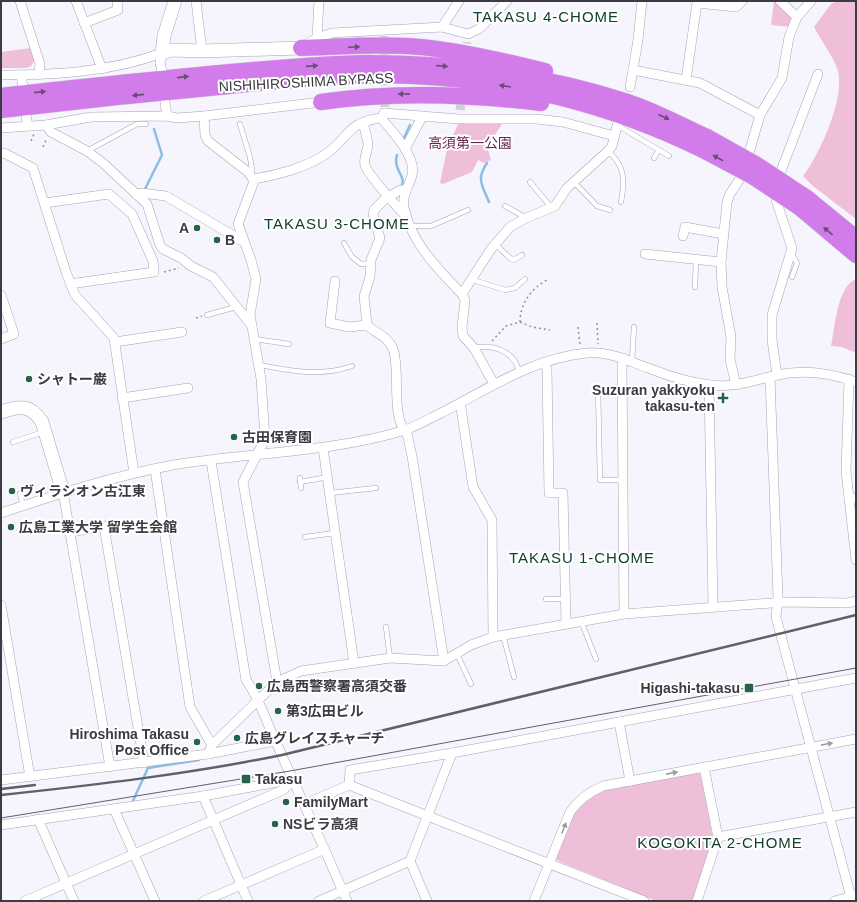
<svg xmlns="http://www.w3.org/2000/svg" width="857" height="902" font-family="Arial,'Noto Sans JP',sans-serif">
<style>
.green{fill:#efbfd9}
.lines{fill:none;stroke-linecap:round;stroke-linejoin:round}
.stream{stroke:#8abee5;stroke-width:2.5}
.street-tunnel{stroke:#d1cfd8;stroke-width:9;stroke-dasharray:9 4.5;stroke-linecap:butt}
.lane-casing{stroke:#a7a4b7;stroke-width:5.5}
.street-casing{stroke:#a7a4b7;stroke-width:10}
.secondary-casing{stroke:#a7a4b7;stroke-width:14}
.highway-casing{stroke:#d4d4d5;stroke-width:17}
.path{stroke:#94929b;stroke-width:1.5;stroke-dasharray:2 3;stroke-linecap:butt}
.lane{stroke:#fff;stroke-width:4.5}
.street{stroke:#fff;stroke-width:9}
.secondary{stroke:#fff;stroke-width:13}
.highway{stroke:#d27bea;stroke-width:16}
.tram{stroke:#615f67;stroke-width:1}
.rail{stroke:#615f67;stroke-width:2.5}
.highway-bridge-casing{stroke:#d4d4d5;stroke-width:17;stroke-linecap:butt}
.highway-bridge{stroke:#d27bea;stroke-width:16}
.oneway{fill:#694e74}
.oneway2{fill:#9e9ca0}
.poi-dot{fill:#28624b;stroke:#fff;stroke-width:1.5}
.labels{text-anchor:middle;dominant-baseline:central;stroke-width:4;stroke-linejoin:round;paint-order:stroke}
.street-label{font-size:14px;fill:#3c3a42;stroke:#fff}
.park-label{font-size:14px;fill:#67254f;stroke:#fff}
.poi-label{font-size:14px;font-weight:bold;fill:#3c3a42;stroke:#fff;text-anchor:start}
.neighbourhood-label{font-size:15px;letter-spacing:1px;fill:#11412f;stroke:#fff}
</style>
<rect width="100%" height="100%" fill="#f6f4fd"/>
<g class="green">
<path d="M774,1H779L796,17L792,27L771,25Z"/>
<path d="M838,1H856V219L813,186L803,176C820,154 845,98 838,71C835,59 820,39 814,27L831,4Z"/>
<path d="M31,48L35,60L31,66L26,68H1V52Z"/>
<path d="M504,121L487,147L491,160L484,163L478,160L472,172L443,184L440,183L447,149L459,122Z"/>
<path d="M854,280H856V353L842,347L831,346C835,328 837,289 854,280Z"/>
<path d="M698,772L701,775L713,839L692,901H656L558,861L555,858C562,842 567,821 578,807C598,782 666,778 698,772Z"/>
</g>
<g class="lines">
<g class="stream">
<path d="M404,138L410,125"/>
<path d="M397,155C392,170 408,177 401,187"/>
<path d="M487,163C476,179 482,185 489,202"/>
<path d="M145,189L162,155L154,129"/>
<path d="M132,803L148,768L199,760"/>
</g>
<g class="street-tunnel">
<path d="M384,36L385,107"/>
<path d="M465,57L467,42"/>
<path d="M460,110L462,92"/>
</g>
<defs>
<g id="lane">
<path d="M240,124L250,157L252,170L248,172"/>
<path d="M617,125L669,156"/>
<path d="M87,151L137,124H146"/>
<path d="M608,151C625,166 625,180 621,202"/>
<path d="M654,158L659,150"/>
<path d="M530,182L551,207"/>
<path d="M574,182L597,206L610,210"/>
<path d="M505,206L521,215L524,219"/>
<path d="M411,226H431L468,210"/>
<path d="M344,243L352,257L361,264L371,263"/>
<path d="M495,244L511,259L514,260L522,255"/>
<path d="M791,252L797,263L792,277"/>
<path d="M473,280L505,290L515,288L525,279"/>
<path d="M695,287L696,259"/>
<path d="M207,315L236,307"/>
<path d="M254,339L289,344"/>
<path d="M474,348C493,344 515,351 519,372"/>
<path d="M632,361L634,327"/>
<path d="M259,365C291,371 321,377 352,366"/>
<path d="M598,388L600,480H623"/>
<path d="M13,442L43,432"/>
<path d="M300,478L301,488"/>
<path d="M300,482L328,477"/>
<path d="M20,493L23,506"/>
<path d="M330,493L376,488"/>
<path d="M305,537L335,533"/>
<path d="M546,599H565"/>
<path d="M581,621L596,659"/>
<path d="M386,627L390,658"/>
<path d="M503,635L514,677"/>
<path d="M457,654L471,684"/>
</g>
<g id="street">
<path d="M20,1L40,64L39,75"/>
<path d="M76,1L102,69"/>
<path d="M196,1L202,51"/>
<path d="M780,1L797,17"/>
<path d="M84,23L118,10L117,1"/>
<path d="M442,27L459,1"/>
<path d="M317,38L319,1"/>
<path d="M305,45L317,38L332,33L442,27L468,34L479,29L507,1"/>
<path d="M633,70L700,83L760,115"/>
<path d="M1,75C56,75 110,72 162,53L160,63L162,71"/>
<path d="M21,75L23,87"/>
<path d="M686,80L697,3L736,7L742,1"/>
<path d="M630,87L638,40L642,1"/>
<path d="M165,103L167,116"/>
<path d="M384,113L459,119H536L563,122L614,136"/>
<path d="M26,116L28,126"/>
<path d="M204,116L205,135L208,141L248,172L253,179V184L238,224L251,260L256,279L250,315L261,379L265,439L243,482L277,682"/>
<path d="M381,118C392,131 417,157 412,175C409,187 402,194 404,207C411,243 438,269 462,294"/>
<path d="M363,123C365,130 367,137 368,144C368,151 363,158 365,165C368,175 398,208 406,216"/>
<path d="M46,125L51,132L87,151L103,163L147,204L160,245L163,249L181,258L191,266L213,277L252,326"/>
<path d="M1,128L46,125L91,117L167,116L177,118L204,116L321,102"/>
<path d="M405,149L422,117"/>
<path d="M1,154L4,153L33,168L66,272L75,295L114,338L134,473"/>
<path d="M253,179C274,176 308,167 326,154C350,137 347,122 381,118L384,113"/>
<path d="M405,190H400L385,199L374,210L373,215L380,238L371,260L370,277L364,296L367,325C376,334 387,335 393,349C401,370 390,418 407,433L412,456L444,661"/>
<path d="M137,195L141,193L166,196L244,242"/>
<path d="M45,203L109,194L132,214L153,261L154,272L70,284"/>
<path d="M683,236L685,227L723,234"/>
<path d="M645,254L721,262"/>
<path d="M335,281L330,323L349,327L367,325"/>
<path d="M1,295L14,334L1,339"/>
<path d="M115,342L182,332"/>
<path d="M623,358L622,364L624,614"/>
<path d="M544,363L547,369L549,493H563L566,623"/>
<path d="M777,375L772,340V315L792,248L776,200V184L818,74"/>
<path d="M770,377L778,597L776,617L852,901"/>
<path d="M494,384L474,348L463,336L462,327L465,300L462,294L491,249L510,227L524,219L555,206L567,188L608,151L612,146L618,122"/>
<path d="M709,385L713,606"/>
<path d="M736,385L730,359L731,337L722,287L721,262L727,202L730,194L743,174L760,115L782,78L789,37L797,17L811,1"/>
<path d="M122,398L188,388"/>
<path d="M459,405L461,408L473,487L492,520L493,637"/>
<path d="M323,448L354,663"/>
<path d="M211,461L246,680C260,699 265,719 275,740C299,794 324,847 347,901"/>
<path d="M155,469L190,707L212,745"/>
<path d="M63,492L110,767"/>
<path d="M849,498L846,471L849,379"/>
<path d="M856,498H849L856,560"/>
<path d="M1,513C58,494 114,476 173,465C249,452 328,453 402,431C415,427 427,420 439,414C487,390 532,358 587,353C611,351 630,362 651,369C671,377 691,383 711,385C734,388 755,380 777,375C805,369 830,373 856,382"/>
<path d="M71,532L104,526L144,763"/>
<path d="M1,605L30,777"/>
<path d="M619,722L630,781"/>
<path d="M208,754L212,745L277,682L301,671L390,658L444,661L471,645L493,637L624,614L785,602L847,603L856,601"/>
<path d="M1,780L208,754L275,741"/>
<path d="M349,785L350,770L452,753L856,678"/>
<path d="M203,796L248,901"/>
<path d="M305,804L349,785L644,901"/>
<path d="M114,809L155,901"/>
<path d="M38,819L74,901"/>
<path d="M1,825L203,796L294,779"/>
<path d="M718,837L856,812"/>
<path d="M410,861L427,901"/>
<path d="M25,901L283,790L294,779"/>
<path d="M204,901L325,849"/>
<path d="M319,901L410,861L452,753"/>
<path d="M534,901L570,812C579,799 589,792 603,786L856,739"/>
<path d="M697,901L718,837L704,767"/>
<path d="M835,901L856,895"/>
</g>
<g id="secondary">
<path d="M175,1L164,36L162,53L171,50L202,51L301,48"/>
<path d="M1,412C19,406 31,404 42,422L63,492"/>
</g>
<g id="highway">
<path d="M301,48C336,47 372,44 407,46C454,49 500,60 545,71"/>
<path d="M1,96C70,88 140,81 209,74C262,69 315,64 368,63C455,63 545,75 628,102C655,111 681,125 707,137"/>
<path d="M321,102C395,91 467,94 541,103"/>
<path d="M1,110C77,101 153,93 229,86C289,80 351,73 412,76C515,81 608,104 701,149"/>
<path d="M807,198L856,238"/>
<path d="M799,207L856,255"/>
</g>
</defs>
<use href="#lane" class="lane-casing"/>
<use href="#street" class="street-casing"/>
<use href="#secondary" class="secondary-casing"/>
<use href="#highway" class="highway-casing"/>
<g class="path">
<path d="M31,141L34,134"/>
<path d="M43,147L46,140"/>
<path d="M164,272L179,268"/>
<path d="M196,318L202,316"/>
<path d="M520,322L532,327L550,330"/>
<path d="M597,323L598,344"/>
<path d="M578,327L580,344"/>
<path d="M492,341L506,326L520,322C520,303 532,288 547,280"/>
</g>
<use href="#lane" class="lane"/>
<use href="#street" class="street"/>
<use href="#secondary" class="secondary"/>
<use href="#highway" class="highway"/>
<path class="tram" d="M1,818L290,771L856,668"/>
<g class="rail">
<path d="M1,789L35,785"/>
<path d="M1,795C95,785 189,774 282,755L856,615"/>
</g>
<defs>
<g id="highway-bridge">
<path d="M707,137L757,165L807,198"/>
<path d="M701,149L752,176L799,207"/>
</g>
</defs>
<use href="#highway-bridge" class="highway-bridge-casing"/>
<use href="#highway-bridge" class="highway-bridge"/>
</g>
<defs><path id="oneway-solid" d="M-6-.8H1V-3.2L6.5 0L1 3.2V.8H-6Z"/></defs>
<g class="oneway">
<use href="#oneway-solid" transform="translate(354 47) rotate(-2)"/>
<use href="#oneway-solid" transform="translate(312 66) rotate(-4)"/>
<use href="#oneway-solid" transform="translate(442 66) rotate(4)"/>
<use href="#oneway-solid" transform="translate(183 77) rotate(-6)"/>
<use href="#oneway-solid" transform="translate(505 86) rotate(-171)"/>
<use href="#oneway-solid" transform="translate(40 92) rotate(-6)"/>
<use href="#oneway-solid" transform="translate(404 94) rotate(179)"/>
<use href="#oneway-solid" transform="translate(138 95) rotate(174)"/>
<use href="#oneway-solid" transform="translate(664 117) rotate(24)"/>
<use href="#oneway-solid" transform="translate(718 158) rotate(-151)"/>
<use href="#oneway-solid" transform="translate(828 231) rotate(-140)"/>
</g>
<g class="oneway2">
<use href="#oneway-solid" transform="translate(827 744) rotate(-11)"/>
<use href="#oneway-solid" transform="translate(672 773) rotate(-11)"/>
<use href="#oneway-solid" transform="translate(564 828) rotate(-68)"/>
</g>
<g class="poi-dot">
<circle cx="197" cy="228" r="4"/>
<circle cx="217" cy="240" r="4"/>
<circle cx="29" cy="379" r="4"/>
<path d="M721 392h4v4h4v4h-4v4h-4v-4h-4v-4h4z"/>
<circle cx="234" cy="437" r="4"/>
<circle cx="12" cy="491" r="4"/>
<circle cx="11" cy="527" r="4"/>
<circle cx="259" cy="686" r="4"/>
<rect x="744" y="683" width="10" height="10" rx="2"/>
<circle cx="278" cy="711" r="4"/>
<circle cx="237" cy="738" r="4"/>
<circle cx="197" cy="742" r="4"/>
<rect x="241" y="774" width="10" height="10" rx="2"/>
<circle cx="286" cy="802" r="4"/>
<circle cx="275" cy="824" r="4"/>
</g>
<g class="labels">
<g class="street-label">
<text transform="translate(306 82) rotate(-3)">NISHIHIROSHIMA BYPASS</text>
</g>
<g class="park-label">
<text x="470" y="143">高須第一公園</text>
</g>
<g class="poi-label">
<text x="189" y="228" text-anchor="end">A</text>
<text x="225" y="240">B</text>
<text x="37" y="379">シャトー巌</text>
<text x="715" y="390" text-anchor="end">Suzuran yakkyoku<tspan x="715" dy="16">takasu-ten</tspan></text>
<text x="242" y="437">古田保育園</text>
<text x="20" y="491">ヴィラシオン古江東</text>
<text x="19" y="527">広島工業大学 留学生会館</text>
<text x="267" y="686">広島西警察署高須交番</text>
<text x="740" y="688" text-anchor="end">Higashi-takasu</text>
<text x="286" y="711">第3広田ビル</text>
<text x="189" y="734" text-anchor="end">Hiroshima Takasu<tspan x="189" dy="16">Post Office</tspan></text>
<text x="245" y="738">広島グレイスチャーチ</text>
<text x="255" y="779">Takasu</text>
<text x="294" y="802">FamilyMart</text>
<text x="283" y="824">NSビラ高須</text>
</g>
<g class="neighbourhood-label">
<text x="546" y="16">TAKASU 4-CHOME</text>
<text x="337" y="223">TAKASU 3-CHOME</text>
<text x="582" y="557">TAKASU 1-CHOME</text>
<text x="720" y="842">KOGOKITA 2-CHOME</text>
</g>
</g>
<rect width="857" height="902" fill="none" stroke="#3c3a42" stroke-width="4"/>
</svg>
